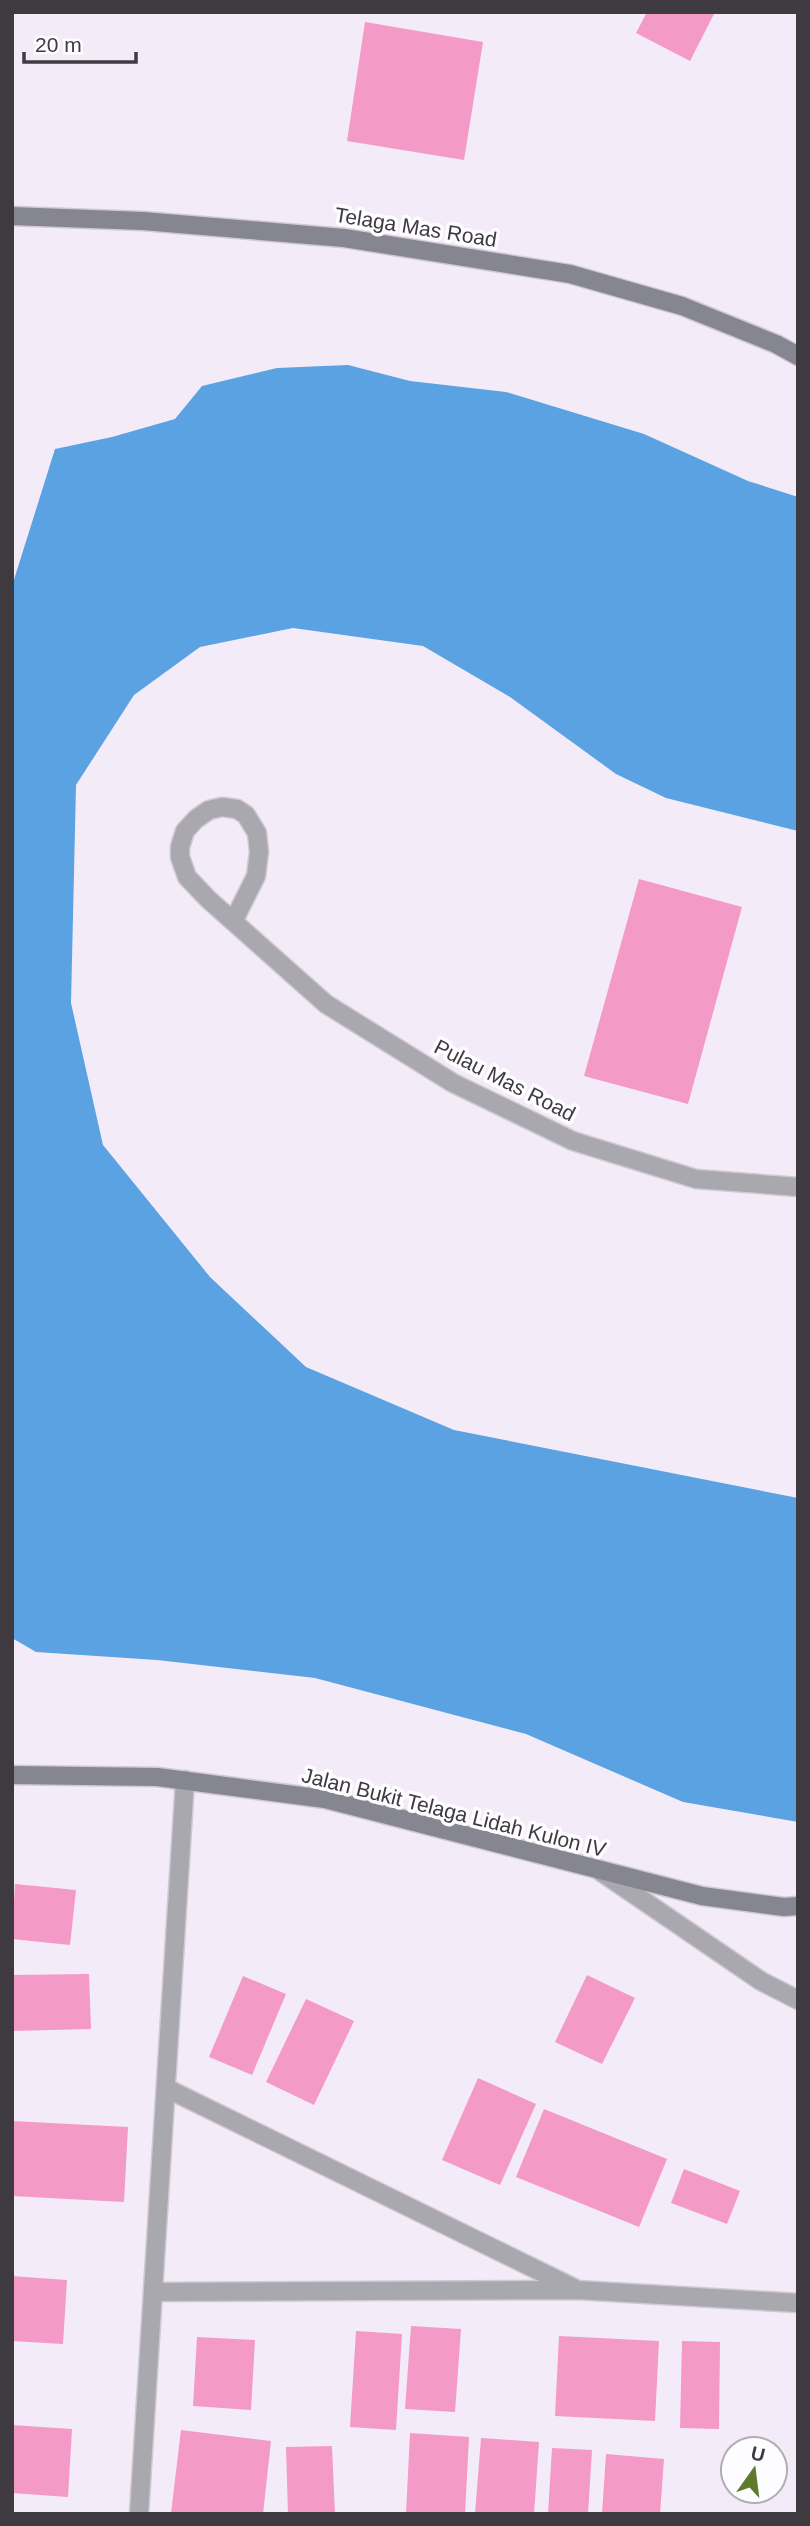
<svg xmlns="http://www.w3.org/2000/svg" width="810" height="2526" font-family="Arial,sans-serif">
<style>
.water{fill:#5aa2e2}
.building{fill:#f49ac6}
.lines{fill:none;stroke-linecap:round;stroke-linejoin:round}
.lane-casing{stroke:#d0c8d3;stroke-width:21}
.street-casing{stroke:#d0c8d3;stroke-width:21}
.secondary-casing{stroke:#d0c8d3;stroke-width:21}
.lane{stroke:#a8a8ae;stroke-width:18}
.street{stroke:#a8a8ae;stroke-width:18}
.secondary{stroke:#85868f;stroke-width:18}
.labels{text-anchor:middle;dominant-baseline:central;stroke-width:7;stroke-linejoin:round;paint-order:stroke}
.street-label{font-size:21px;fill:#3e3a40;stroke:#fdfcfe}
</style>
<rect width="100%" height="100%" fill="#f4ebf8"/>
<path class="water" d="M348,365L410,381L506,392L644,434L748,481L798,497V831L666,798L616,774L510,697L423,646L293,628L200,647L134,695L76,785L71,1003L103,1145L210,1277L306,1367L454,1430L798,1498V1822L683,1802L526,1734L315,1678L157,1660L36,1652L12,1638V586L55,449L112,437L175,419L202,386L277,368Z"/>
<g class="building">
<path d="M647,12H715L690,61L636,33Z"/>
<path d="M365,22L483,42L464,160L347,141Z"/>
<path d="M639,879L742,907L688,1104L584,1076Z"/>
<path d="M15,1884L76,1890L70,1945L12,1939Z"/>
<path d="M89,1974L91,2029L12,2031V1975Z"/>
<path d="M587,1975L635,1998L602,2064L555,2042Z"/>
<path d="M243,1976L286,1994L252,2075L209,2057Z"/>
<path d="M306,1999L354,2021L314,2105L266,2082Z"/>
<path d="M478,2078L536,2104L500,2185L442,2160Z"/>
<path d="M544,2109L667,2159L639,2227L516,2177Z"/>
<path d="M12,2121L128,2127L124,2202L12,2196Z"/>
<path d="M684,2169L740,2191L727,2224L671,2203Z"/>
<path d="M12,2276L67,2280L63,2344L12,2341Z"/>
<path d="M411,2326L461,2329L455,2412L405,2409Z"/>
<path d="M356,2331L402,2334L396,2430L350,2427Z"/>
<path d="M559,2336L659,2341L655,2421L555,2416Z"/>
<path d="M197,2337L255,2340L251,2410L193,2406Z"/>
<path d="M682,2341L720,2342L719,2429L680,2428Z"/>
<path d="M12,2425L72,2429L68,2497L12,2493Z"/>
<path d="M181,2430L271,2441L263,2514L171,2513Z"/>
<path d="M410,2433L469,2437L465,2514H406Z"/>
<path d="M481,2438L539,2442L534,2514H475Z"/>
<path d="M332,2446L335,2514H288L286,2447Z"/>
<path d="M552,2448L592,2450L588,2514H548Z"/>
<path d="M606,2454L664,2459L660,2514H602Z"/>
</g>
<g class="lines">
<defs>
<path id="lane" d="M234,920L256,876L259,852L257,833L246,815L237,809L222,807L209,810L196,819L185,831L180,847V857L187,877L208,899L326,1004L453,1083L573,1141L696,1179L798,1187"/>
<g id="street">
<path d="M600,1871L761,1981L798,2000"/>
<path d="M166,2088L574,2288"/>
<path d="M153,2292L577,2290L798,2303"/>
<path d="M139,2514L185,1780"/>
</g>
<g id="secondary">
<path d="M12,216L143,221L344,238L570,274L682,306L776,344L798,356"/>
<path d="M12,1775L157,1777L325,1799L702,1896L784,1907L798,1906"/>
</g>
</defs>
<use href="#lane" class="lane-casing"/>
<use href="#street" class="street-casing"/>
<use href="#secondary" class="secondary-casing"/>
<use href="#lane" class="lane"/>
<use href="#street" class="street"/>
<use href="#secondary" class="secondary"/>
</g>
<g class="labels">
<g class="street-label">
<text transform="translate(416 227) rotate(9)">Telaga Mas Road</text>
<text transform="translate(505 1080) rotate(27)">Pulau Mas Road</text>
<text transform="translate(454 1812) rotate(14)">Jalan Bukit Telaga Lidah Kulon IV</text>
</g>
</g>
<rect width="810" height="2526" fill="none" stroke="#3e3a40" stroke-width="28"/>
<g transform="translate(754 2470) rotate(14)"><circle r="33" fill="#fdfcfe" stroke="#b1aeb2" stroke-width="2"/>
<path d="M0-5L12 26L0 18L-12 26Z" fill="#5f7a2d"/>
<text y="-10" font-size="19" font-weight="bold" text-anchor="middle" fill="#3e3a40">U</text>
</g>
<path d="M24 52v10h112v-10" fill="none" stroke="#3e3a40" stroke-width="3.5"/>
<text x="35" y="52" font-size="21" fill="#3e3a40" stroke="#fdfcfe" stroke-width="5" paint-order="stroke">20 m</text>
</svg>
